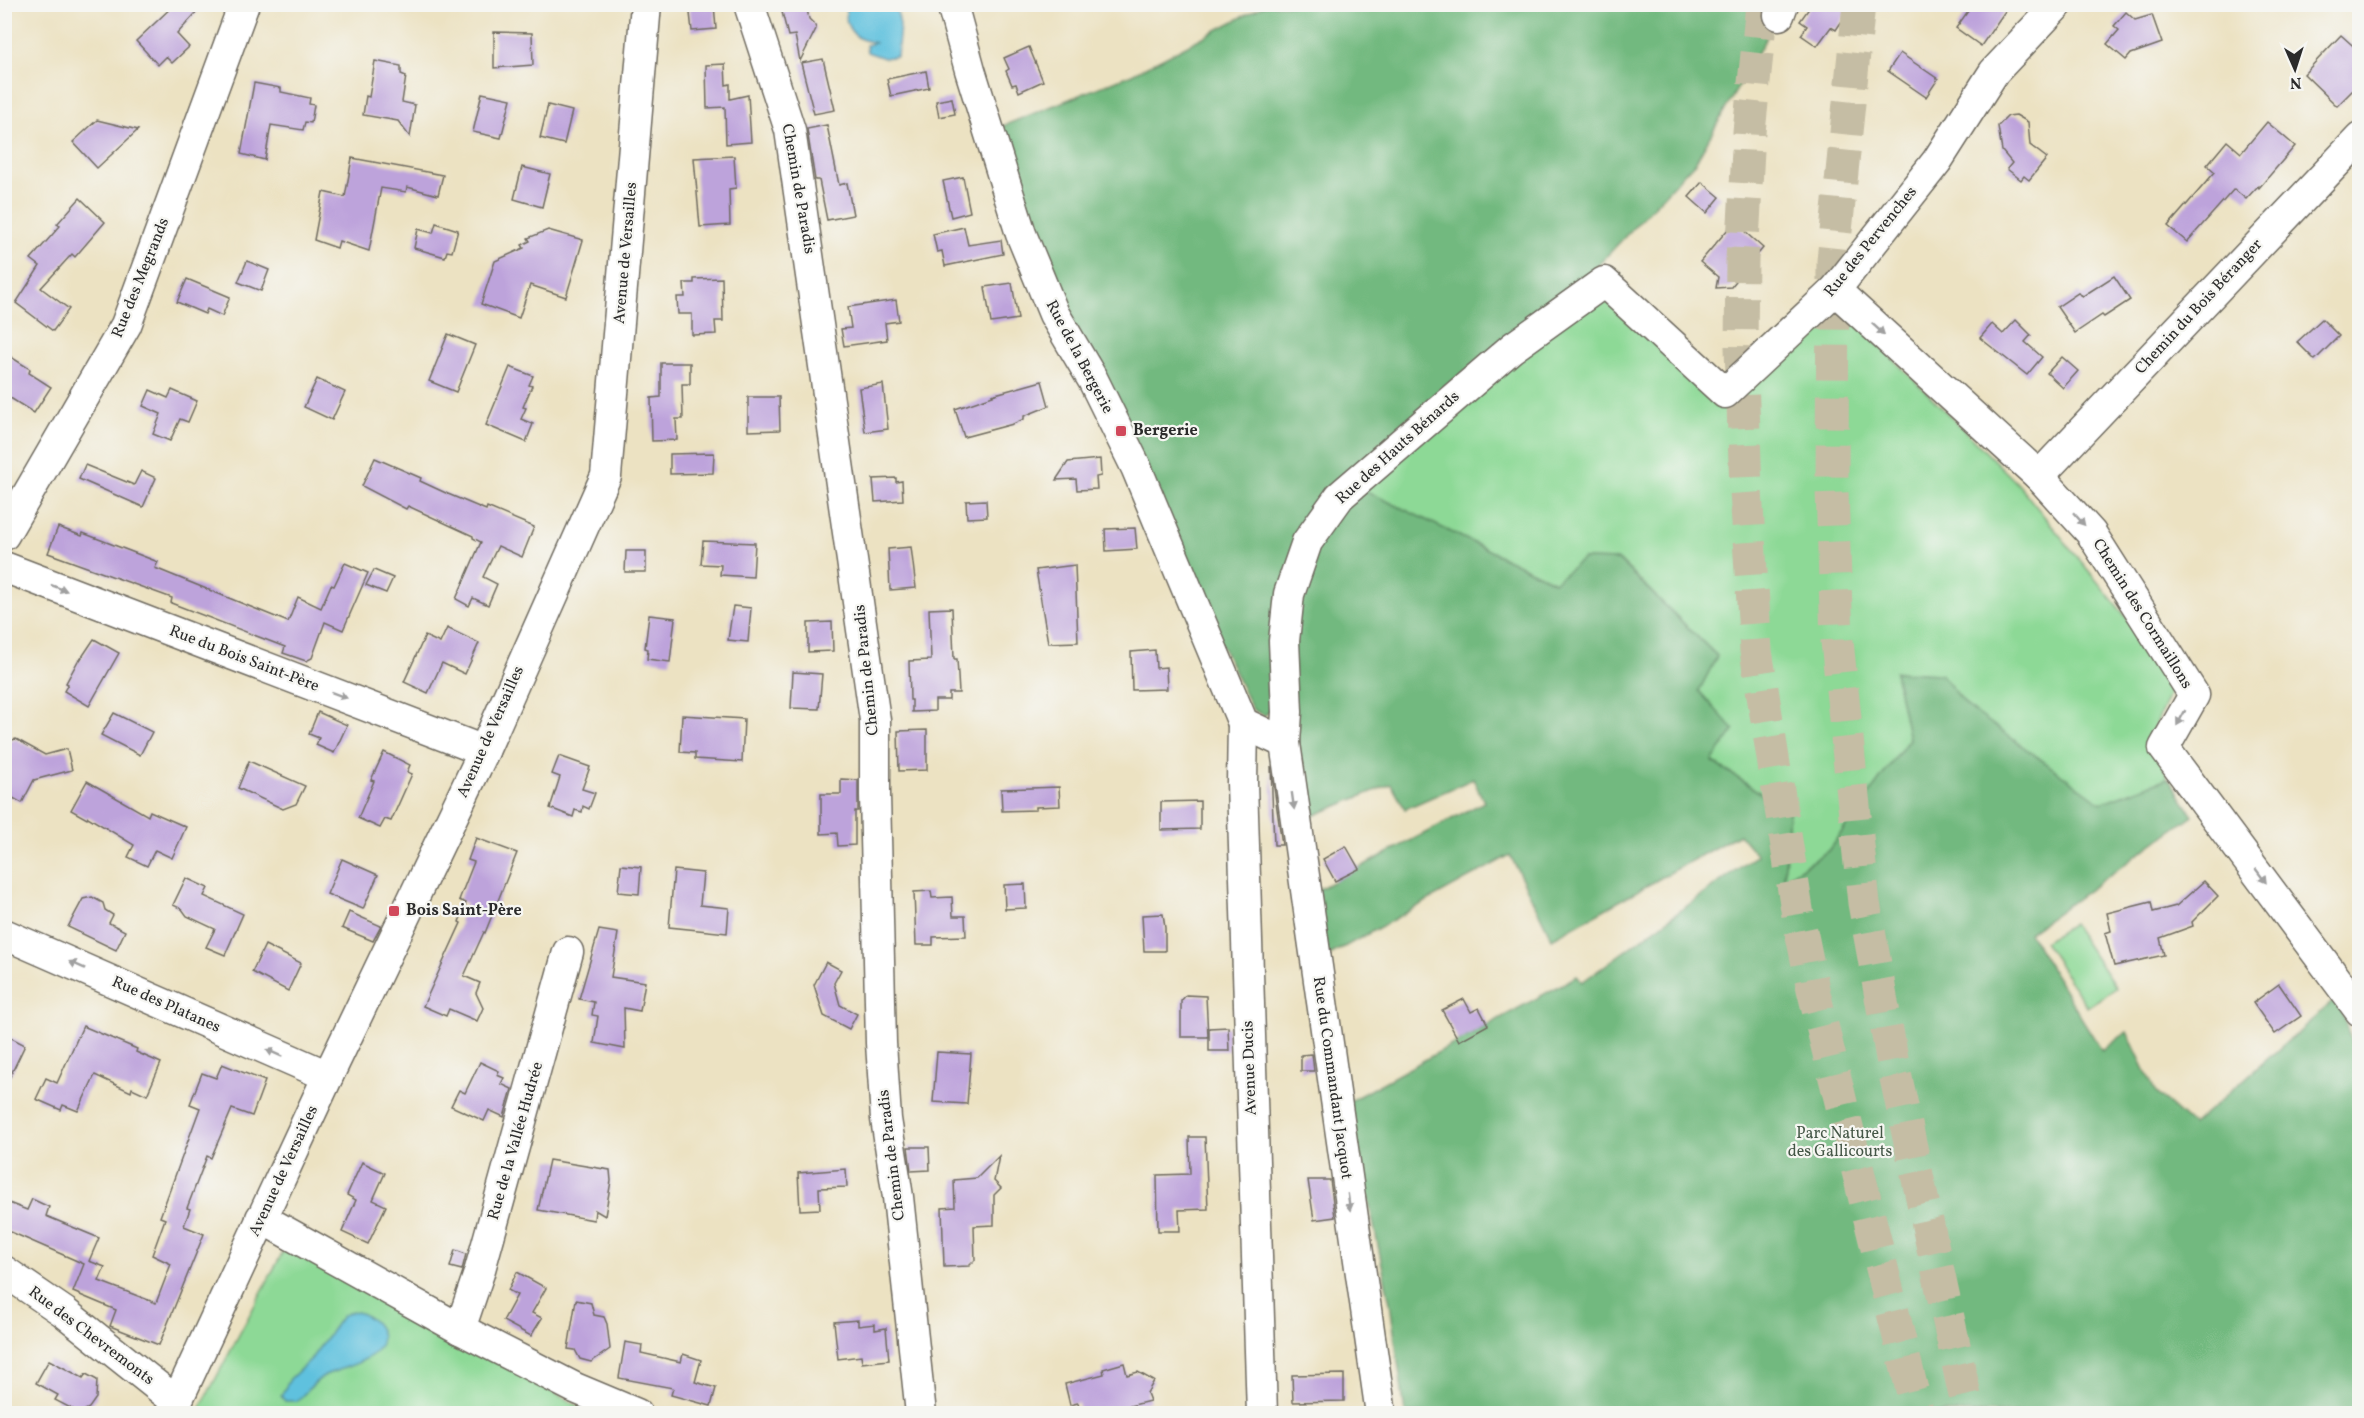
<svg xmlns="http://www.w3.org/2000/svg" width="2364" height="1418" font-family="Vollkorn,serif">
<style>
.green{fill:#8dd996;stroke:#5c8260;stroke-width:1.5}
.forest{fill:#72b97f;stroke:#4e7255;stroke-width:1.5}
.water{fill:#5fc1de;stroke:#457684;stroke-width:1.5}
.building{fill:#bda3db}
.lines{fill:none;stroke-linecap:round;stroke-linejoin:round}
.highway-tunnel{stroke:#c5bda4;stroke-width:33;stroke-dasharray:33 16;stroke-linecap:butt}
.minor-casing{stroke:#6f6b60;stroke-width:33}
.minor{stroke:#fff;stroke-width:30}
.oneway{fill:#a0a0a0}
.poi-dot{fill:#d1495b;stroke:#f6f6f2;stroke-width:2}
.labels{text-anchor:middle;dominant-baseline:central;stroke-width:4.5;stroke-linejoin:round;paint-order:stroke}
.street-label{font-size:16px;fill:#2b2b2b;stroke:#f6f6f2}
.poi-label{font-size:16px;font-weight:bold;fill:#2b2b2b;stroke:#f6f6f2;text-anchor:start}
.park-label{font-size:16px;fill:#445646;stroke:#f6f6f2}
</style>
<rect width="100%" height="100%" fill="#f6f6f2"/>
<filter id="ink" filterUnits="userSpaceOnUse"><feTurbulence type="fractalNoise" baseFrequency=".0167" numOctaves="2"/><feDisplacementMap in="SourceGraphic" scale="12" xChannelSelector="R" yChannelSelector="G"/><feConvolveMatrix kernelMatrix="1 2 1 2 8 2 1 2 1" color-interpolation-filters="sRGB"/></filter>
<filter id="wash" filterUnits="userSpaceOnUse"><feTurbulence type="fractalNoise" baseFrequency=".008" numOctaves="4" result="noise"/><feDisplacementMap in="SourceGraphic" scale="24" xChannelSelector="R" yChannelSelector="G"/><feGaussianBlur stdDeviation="1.35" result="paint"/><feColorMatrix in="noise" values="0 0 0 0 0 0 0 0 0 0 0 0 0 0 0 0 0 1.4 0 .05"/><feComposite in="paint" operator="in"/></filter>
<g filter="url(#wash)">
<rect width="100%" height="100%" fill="#ece2c2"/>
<g class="green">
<path d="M1588,276L1725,407L1838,304L2018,484L2149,645L2171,689L2151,736L2168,778L2101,803L1967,706L1941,674L1895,672L1909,739L1828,851L1784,879L1789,812L1712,761L1733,730L1699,691L1717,656L1619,560L1583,559L1555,582L1360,488Z"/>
<path d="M2073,924L2116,988L2087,1007L2044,942Z"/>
<path d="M286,1246L584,1409L588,1413L197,1414Z"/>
</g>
<path class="forest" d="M1265,5H1780L1770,31L1696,161L1588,276L1360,488L1554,582L1583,559L1618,560L1717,656L1699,691L1734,730L1712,761L1789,812L1784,879L1828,851L1909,739L1895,672L1941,674L1967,706L2101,803L2168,778L2193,815L2029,933L2102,1051L2127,1032L2156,1093L2192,1125L2337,998L2359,1064V1413H1405L1390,1303L1348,1102L1577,976L1582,982L1757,855L1739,834L1552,939L1510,855L1326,957L1317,890L1484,802L1473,779L1405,809L1391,784L1308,818L1275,706L1264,716L1252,709L1040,260L1000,127L1132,74Z"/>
<g class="water">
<path d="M847,5H896L900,25L897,56L884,58L867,52L866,45L875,43C871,41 866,41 861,39C847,31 844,20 847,5Z"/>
<path d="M352,1311C373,1314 394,1336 373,1354C362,1364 339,1369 325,1375C315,1381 305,1393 297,1401H285L281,1396L290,1379L311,1359L342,1316Z"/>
</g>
<g id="blocks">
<g class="building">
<path d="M175,4H204L177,34L189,47L172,63L166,57L158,65L136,41Z"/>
<path d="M689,4H714L716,29L692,31Z"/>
<path d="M780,4H806L809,19L815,25L816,29L800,61L795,35L788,36Z"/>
<path d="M1812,4H1853L1836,30L1831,27L1817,46L1801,35L1807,26L1800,21Z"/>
<path d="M1973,4H2010L1981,46L1956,28Z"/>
<path d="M2126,12L2135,20L2152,15L2162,43L2131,54L2126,60L2107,44L2119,30L2114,26Z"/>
<path d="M494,32L532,33L533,65L494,68Z"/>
<path d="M2341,35L2360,52V83L2337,106L2304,74Z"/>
<path d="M1029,47L1043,81L1019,92L1016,84L1012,85L1006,71L1009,69L1004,58Z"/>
<path d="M1900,53L1938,79L1926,97L1888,71Z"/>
<path d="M823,59L835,110L814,114L801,63Z"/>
<path d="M375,61L401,66V74L406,76L402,102L415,105L410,137L398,121L363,115L366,96L369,97Z"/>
<path d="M725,64L726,85L730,84V99L748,95L751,142L726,144L725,107L707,108L706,65Z"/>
<path d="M926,71L929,88L891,96L887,79Z"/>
<path d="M254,83L281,88V92L310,98L309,104L314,105L311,123L305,122L303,130L271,125L265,160L241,154Z"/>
<path d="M482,93L511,99L501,138L473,132Z"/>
<path d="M952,98L955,114L939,117L936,101Z"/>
<path d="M548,105L572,111L564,144L540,138Z"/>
<path d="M2016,115L2028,122L2030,145L2047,158L2029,180L2024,176L2021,180L2007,169L2012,163L2002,151L1998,126L2008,116Z"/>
<path d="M97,120L138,130L97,168L73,142Z"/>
<path d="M2267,122L2295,146L2259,188L2258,186L2246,199L2234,189L2187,242L2168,226L2215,172L2207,165L2227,141L2241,153Z"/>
<path d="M827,125L839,185L847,183L853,215L827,220L819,180H815L807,129Z"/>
<path d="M734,156L736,188L729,189L730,225L700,227L694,158Z"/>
<path d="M352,158L443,175L438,195L407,187L406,192L381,188L369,251L339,241L337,248L314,240L323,192L345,197Z"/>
<path d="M522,167L550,174L542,207L514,199Z"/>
<path d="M963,177L970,212L951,217L943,181Z"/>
<path d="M1702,182L1720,197L1707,213L1689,197Z"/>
<path d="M80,198L105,222L75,257L72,254L41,288L69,309L53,331L16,303L40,266L31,259L60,226L57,224Z"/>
<path d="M1734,222L1763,248L1731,287L1716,288L1718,277L1700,262Z"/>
<path d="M436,223L458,230L452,252L447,251L445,257L414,248L418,229L433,233Z"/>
<path d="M964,227L968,245L1001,240L1003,254L945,266L942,251L937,252L933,234Z"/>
<path d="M548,230L583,240L566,297L530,285L519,318L481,304L495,261L524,248L522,245L530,241L528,238Z"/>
<path d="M247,261L269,270L261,291L238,282Z"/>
<path d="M2114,276L2130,300L2104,317L2102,315L2075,333L2057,307L2078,293L2083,296Z"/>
<path d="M722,278L723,321H715L716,334L692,335V314H678L677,297H685L684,283H694V279Z"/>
<path d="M187,279L230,297L222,316L207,309L205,314L177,302Z"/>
<path d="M1012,283L1018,319L991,323L985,287Z"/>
<path d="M896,300L899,321L885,323L887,340L844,346L841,329L851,328L848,307Z"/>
<path d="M2322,319L2339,336L2315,360L2297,342Z"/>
<path d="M2016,320L2031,335L2025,342L2042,357L2027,375L1980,338L1992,324L2003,334Z"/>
<path d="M448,334L475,345L456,392L429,381Z"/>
<path d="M11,357L30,369L29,373L51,387L34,413L4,394V367Z"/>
<path d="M2062,357L2078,371L2063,388L2047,373Z"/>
<path d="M661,363H690V384H682L683,419H676L677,440L652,441L651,398L661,397Z"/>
<path d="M510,367L533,376L529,385L532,386L523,407L526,408L521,419L533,424L526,442L486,425Z"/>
<path d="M317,379L345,392L332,420L304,407Z"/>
<path d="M1042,381L1049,406L1024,416V419L1013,424L964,437L955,409L993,396L992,395Z"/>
<path d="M883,384L888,429L865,432L859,388Z"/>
<path d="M150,390L168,398L172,390L197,401L188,422L180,419L170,441L153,434L161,414L143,406Z"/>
<path d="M748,397H779L780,430L748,431Z"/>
<path d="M714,453L713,473L670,474V454Z"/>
<path d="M375,458L421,478L420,481L448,494L486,510L487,507L534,527L522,557L498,546L483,577L497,584L488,605L473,598L469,606L456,599L481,542L473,538V536L408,506L406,509L362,486Z"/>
<path d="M1100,459L1101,476L1096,477L1097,489L1077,490L1076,479L1056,480L1068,462Z"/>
<path d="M85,465L134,485L141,471L156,478L143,507L79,479Z"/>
<path d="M896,478V482L902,481L903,500L875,502L873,479Z"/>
<path d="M986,500L987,517L967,518L966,501Z"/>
<path d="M58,527L82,536L83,533L158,562L155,568L288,622L298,597L321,608L331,585L334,586L345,563L368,573L343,630L325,622L312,658L306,661L283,653L285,647L171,603L172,598L48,553Z"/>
<path d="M1135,528L1137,549L1106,551L1105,529Z"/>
<path d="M703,541L755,543L753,577L720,575L721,565L701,564Z"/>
<path d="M911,547L916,588L890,590L888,549Z"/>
<path d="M626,551H646V572H625Z"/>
<path d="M1075,565L1078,642L1048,643L1036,570Z"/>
<path d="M374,570L393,578L386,593L366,585Z"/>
<path d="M733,606L751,608L748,642L728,640Z"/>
<path d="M952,608L954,659H957L959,693H949V700H935V711L912,712V700H910L909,661L931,660L929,609Z"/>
<path d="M649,615L675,618L670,662L647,659L648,649L645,648Z"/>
<path d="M832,622L833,651L808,652V623Z"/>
<path d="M447,628L479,643L465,674L442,663L428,693L404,682L425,636L440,643Z"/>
<path d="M94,639L119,653L89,706L64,691L68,684L66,683L79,659L80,660Z"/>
<path d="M1155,650L1156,668L1166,667L1167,689L1132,690L1131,652Z"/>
<path d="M793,672L822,674L819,709L791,708Z"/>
<path d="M318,712L347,725L334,753L316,745L319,738L309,734Z"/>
<path d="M114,713L152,732L140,755L101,735Z"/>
<path d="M682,715L744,719L742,762L695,759V753L680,752Z"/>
<path d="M927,730V770L899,771L898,731Z"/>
<path d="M16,739L45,755L67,749L72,770L34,780L22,803L4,793V742Z"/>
<path d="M384,752L410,765L407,772L412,774L391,821L385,819L380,828L358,818L374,781L371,780Z"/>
<path d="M559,756L590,767L582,789L595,793L589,809L583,806L582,812L575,810L573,817L550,808L560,777L552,774Z"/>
<path d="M249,761L305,786L296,804L283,809L238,788Z"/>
<path d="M1271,766L1282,845H1274Z"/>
<path d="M841,779L858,780V811H855V845L838,846L837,833L821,834V794H841Z"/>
<path d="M87,781L148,816L150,811L186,827L172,858L155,850L147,866L128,857L134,845L88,817L87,819L71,810Z"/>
<path d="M1059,787L1060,806L1036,807V810L1002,811L1001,789Z"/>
<path d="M1200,801V829L1161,830V802Z"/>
<path d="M476,838L517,853L485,933L484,932L464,976L480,983L476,993L483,1008L477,1021L449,1009L446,1016L423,1006L461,923L459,922L466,903L459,900L474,862L468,860Z"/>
<path d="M1346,846L1359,869L1335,881L1323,859Z"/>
<path d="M342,859L378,875L363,909L327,894Z"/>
<path d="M621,865L641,867L639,894L618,892Z"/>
<path d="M674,870L703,873L700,905L729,908L727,933L669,927Z"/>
<path d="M186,878L208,888L204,896L243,914L225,955L206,947L215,929L187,916L182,909L173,905Z"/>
<path d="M2204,881L2218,896L2192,922L2193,926L2160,938L2164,955L2114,966L2105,933L2111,931L2107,913L2151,902L2153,912L2176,906Z"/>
<path d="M1025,884L1026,908L1005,909L1004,885Z"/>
<path d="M931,891L932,898L952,897L953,916H965L966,936L933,937V945H916L914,892Z"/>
<path d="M92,897L103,903L105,910L113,915L109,923L125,931L116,950L68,927L83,899Z"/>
<path d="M349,912L381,926L373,941L342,928Z"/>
<path d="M1163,914L1165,928V951H1144L1142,915Z"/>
<path d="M599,930L618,933L611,977L645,982L640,1011L624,1008L625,1049L594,1043L598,1016L592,1015L594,1002L579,999Z"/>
<path d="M265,945L301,963L288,991L252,972Z"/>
<path d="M826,962L841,970L834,983L840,1005L857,1014L849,1029L824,1016L814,985Z"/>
<path d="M2279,984L2301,1016L2275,1034L2253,1003Z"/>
<path d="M1186,995L1206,996L1208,1037H1181V1001Z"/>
<path d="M1464,999L1471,1012L1479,1008L1488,1025L1459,1041L1442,1010Z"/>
<path d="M83,1026L137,1049L136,1052L161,1063L147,1095L132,1088L131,1092L95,1075L78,1111L63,1105L61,1110L36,1099L46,1078L57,1083Z"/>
<path d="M1228,1027L1229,1051H1209V1028Z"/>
<path d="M4,1034L25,1045L4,1089Z"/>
<path d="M937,1052L971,1054L967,1104L933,1102Z"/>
<path d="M1312,1054L1314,1071H1301V1055Z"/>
<path d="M480,1062L499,1071L497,1075L504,1078L501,1084L512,1089L504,1117L489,1110L484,1121L451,1106L459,1090L465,1093Z"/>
<path d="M222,1064L265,1081L252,1116L232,1109L211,1158L207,1156L187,1208L190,1209L184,1226L204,1234L159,1345L110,1326L116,1310L73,1292L84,1264L4,1229V1201L27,1210L32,1199L49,1207L46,1216L99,1238L89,1261L105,1267L99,1281L156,1303L171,1264L152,1255L165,1219L160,1217L200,1108L190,1104L202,1073L216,1078Z"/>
<path d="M1189,1137H1205L1208,1209L1179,1210L1180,1231H1158L1157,1175L1190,1174Z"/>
<path d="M908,1147H929L930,1170L911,1171Z"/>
<path d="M999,1156L994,1181L1001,1188L994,1195V1225L974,1226L975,1260L969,1266L944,1267L942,1208L955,1207L954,1180L977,1178Z"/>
<path d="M549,1160L610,1170L611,1181L605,1216L595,1210L594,1220L538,1210Z"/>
<path d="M362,1162L385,1173L373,1200L386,1206L368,1244L342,1232L356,1200L347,1195Z"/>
<path d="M846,1169L847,1187L819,1188L820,1209L800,1210L798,1173Z"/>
<path d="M1308,1180H1330L1335,1217L1314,1220Z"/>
<path d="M455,1250L466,1254L462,1270L450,1267Z"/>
<path d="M517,1272L546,1288L532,1313L542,1318L531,1336L503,1321L517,1295L508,1290Z"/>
<path d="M576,1300L591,1303L594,1315L604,1317L607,1324L610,1349L591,1362L580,1359L575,1350L568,1349Z"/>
<path d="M858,1320V1326L875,1324V1330L886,1328L889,1360L862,1363L861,1356L838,1359L834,1322Z"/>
<path d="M625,1342L642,1345L641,1353L681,1362L683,1354L701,1360L695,1382L716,1388L711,1406L671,1395L673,1388L619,1378Z"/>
<path d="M49,1360L83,1378L86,1374L97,1380L96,1398L89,1408L80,1413L55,1400L58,1395L36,1383Z"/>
<path d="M1124,1363L1127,1375L1138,1372L1154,1381L1147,1393L1150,1401L1113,1410L1114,1413H1080L1078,1403L1070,1405L1065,1384L1104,1374L1103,1369Z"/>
<path d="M1344,1374V1401L1293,1402L1292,1375Z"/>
</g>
</g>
</g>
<g filter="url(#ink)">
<use href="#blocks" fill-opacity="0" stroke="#6f6b60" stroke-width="1.5"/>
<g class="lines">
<g class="highway-tunnel">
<path d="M1762,4L1749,132L1742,260L1741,347L1746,491L1756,651L1798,916L1813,989L1918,1414"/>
<path d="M1859,4L1833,261L1832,489L1837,641L1864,903L1894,1069L1969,1414"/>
</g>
<defs>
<g id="minor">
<path d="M749,4L790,130L875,720V795L881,1043L886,1119L898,1197L921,1414"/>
<path d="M952,4L970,70L1021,234L1054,314L1093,380L1136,467L1243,723L1285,743"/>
<path d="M1779,15L1783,4"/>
<path d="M1835,290L2039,476L2091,533L2194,695L2164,748L2360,1011"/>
<path d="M2039,476L2360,138"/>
<path d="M4,535L126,325L244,4"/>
<path d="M4,567L484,751"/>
<path d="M1243,723L1242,783L1262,1414"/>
<path d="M4,934L328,1076"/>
<path d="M261,1218L460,1329L575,1388L637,1414"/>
<path d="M4,1271L64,1312L177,1402"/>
<path d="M460,1329L479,1273L568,952"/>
<path d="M171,1414L328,1076L484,751L606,476L646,4"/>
<path d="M1381,1414L1285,743L1287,712L1284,641L1289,594L1307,542L1340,496L1512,348L1604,282L1725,393L1835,290L1937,161L1994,72L2058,4"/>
</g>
</defs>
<use href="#minor" class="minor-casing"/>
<use href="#minor" class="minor"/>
</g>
<defs><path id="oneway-solid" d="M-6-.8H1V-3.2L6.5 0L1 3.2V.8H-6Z" transform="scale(1.5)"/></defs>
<g class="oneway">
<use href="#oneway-solid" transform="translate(1878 329) rotate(42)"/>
<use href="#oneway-solid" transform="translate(2079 519) rotate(48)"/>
<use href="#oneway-solid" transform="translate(59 588) rotate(21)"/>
<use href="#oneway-solid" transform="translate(339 695) rotate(21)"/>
<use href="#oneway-solid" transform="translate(2181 718) rotate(119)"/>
<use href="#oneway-solid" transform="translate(1293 801) rotate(82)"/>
<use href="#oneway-solid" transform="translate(2261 876) rotate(53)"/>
<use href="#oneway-solid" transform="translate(77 965) rotate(-156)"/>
<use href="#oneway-solid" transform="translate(274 1053) rotate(-156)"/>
<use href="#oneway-solid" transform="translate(1349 1202) rotate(82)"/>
</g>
</g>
<g class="poi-dot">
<rect x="1115" y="425" width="12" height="12" rx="3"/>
<rect x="388" y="905" width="12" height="12" rx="3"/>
</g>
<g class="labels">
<g class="street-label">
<text transform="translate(798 189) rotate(80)">Chemin de Paradis</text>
<text transform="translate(1871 242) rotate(-51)">Rue des Pervenches</text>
<text transform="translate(626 253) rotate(-85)">Avenue de Versailles</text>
<text transform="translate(141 278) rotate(-68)">Rue des Megrands</text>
<text transform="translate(2199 307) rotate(-47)">Chemin du Bois Béranger</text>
<text transform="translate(1079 357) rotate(62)">Rue de la Bergerie</text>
<text transform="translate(1398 448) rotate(-42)">Rue des Hauts Bénards</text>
<text transform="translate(2142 614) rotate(58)">Chemin des Cormaillons</text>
<text transform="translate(244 659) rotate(21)">Rue du Bois Saint-Père</text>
<text transform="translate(867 670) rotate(-96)">Chemin de Paradis</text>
<text transform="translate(491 732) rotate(-66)">Avenue de Versailles</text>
<text transform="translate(166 1005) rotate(24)">Rue des Platanes</text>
<text transform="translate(1250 1068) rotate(-92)">Avenue Ducis</text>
<text transform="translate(1332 1078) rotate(82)">Rue du Commandant Jacquot</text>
<text transform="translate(516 1141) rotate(-74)">Rue de la Vallée Hudrée</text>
<text transform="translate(892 1155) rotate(-97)">Chemin de Paradis</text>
<text transform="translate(284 1171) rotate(-65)">Avenue de Versailles</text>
<text transform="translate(91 1336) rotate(37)">Rue des Chevremonts</text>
</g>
<g class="poi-label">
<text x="1133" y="431">Bergerie</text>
<text x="406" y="911">Bois Saint-Père</text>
</g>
<g class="park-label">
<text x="1840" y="1134">Parc Naturel<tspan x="1840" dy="18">des Gallicourts</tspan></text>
</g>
</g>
<rect width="2364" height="1418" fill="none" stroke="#f6f6f2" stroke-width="24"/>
<g transform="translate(2295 69) rotate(177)" stroke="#f6f6f2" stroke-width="4.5" paint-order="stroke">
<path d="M0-4.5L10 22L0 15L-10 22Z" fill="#2b2b2b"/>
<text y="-9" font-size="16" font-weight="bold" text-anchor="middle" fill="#2b2b2b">N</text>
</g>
</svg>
